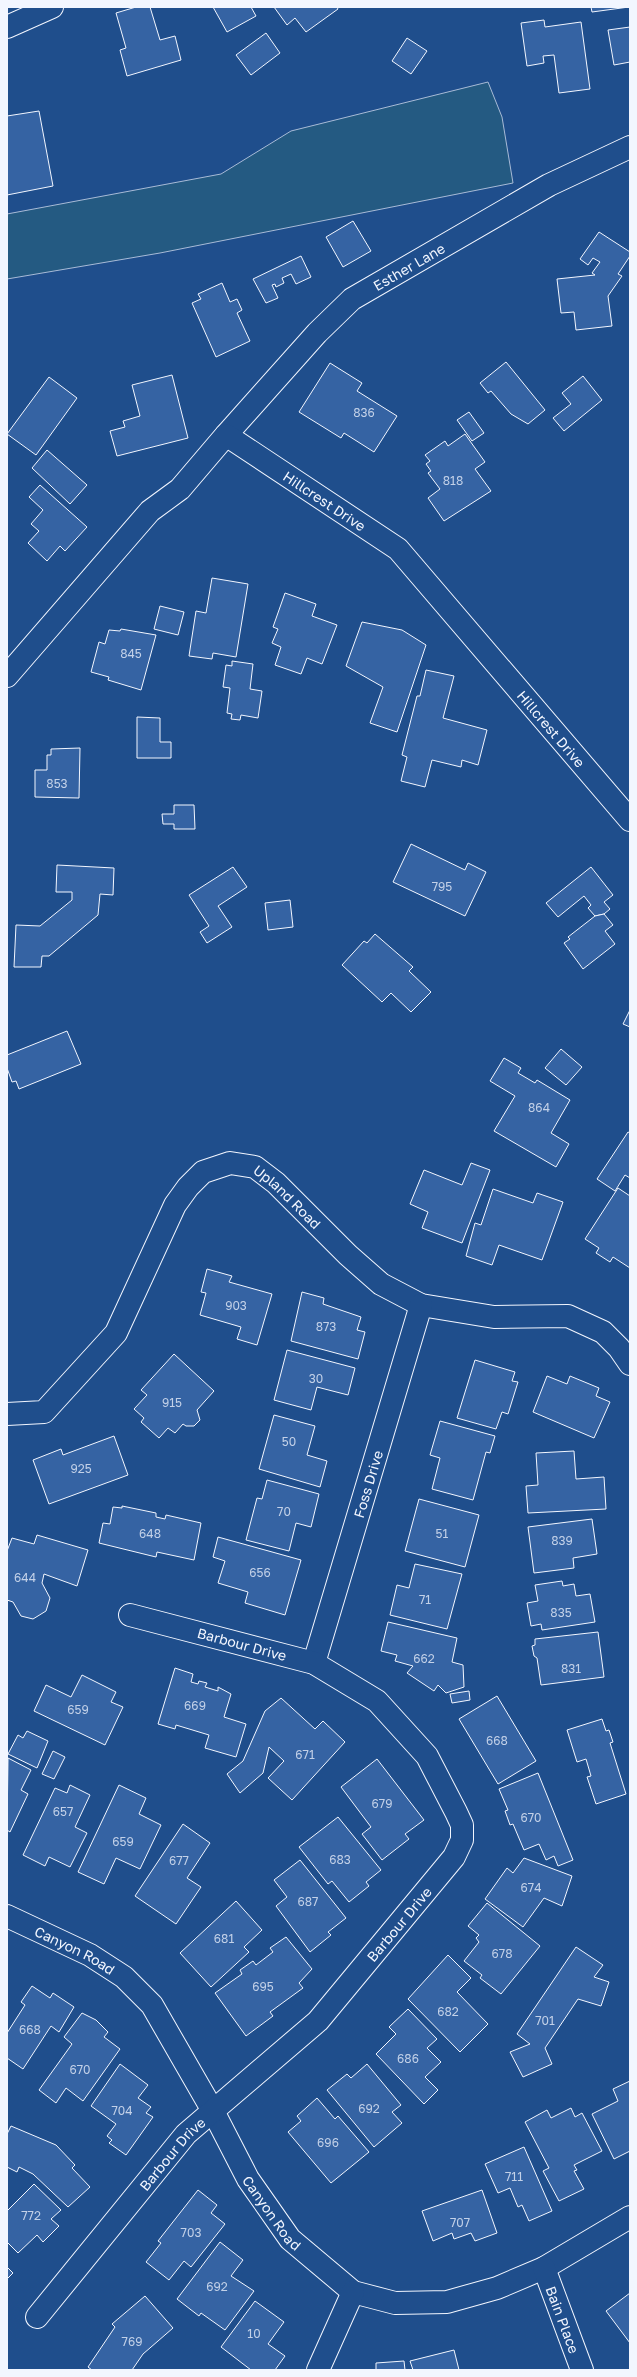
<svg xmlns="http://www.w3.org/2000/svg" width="637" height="2377" font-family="'Golos Text',sans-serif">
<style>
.green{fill:#245a82;stroke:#a8bbd7}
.building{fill:#3563a3;stroke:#f2f6ff}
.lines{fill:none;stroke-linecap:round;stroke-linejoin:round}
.minor-casing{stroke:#f2f6ff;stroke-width:24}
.minor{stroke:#1f4e8c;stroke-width:22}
.labels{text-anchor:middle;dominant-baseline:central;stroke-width:3;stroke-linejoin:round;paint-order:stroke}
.number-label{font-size:12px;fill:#c3d1e8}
.street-label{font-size:14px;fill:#f2f6ff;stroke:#1f4e8c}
</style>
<rect width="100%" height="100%" fill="#1f4e8c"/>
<path class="green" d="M488,82L502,117L513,183L160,253L7,279V214L221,174L291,131Z"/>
<g class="building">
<path d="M136,7H150L160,40L175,36L181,60L127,76L120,50L126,48L116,13Z"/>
<path d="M213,7H251L256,16L227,32Z"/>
<path d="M274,7H337L338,9L306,32L295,18L287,25Z"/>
<path d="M591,7H629L592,12Z"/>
<path d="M544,20L545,27L581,22L590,89L559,93L554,55L543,56L544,63L527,66L521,23Z"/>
<path d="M630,27V62L614,65L608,30Z"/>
<path d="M266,33L280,53L251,75L236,55Z"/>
<path d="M407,38L427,51L411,74L392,61Z"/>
<path d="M39,111L53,186L7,195V116Z"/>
<path d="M353,221L371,251L343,267L326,237Z"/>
<path d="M599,232L630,252V256L618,274L622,276L608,296L612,326L576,330L574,312L561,313L557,279L595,275L592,273L600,262L593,258L588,265L580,259Z"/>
<path d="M301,256L311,277L296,284L291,274L282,278L284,283L276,287L275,284L272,285L278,298L266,303L253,279Z"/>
<path d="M222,283L230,302L237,299L242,310L237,313L250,341L216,357L192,303L201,299L198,294Z"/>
<path d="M506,362L545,410L528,424L511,414L491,391L488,393L480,383Z"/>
<path d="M330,363L362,383L357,391L397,416L374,452L344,433L341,438L299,412Z"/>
<path d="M172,375L188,438L117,456L110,431L125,427L123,421L140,416L132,385Z"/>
<path d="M583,376L602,400L564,431L553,418L571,404L562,393Z"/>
<path d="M49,377L77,398L36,455L7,434Z"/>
<path d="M469,412L484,433L472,441L457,420Z"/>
<path d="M465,434L485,462L475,469L491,491L444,521L428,498L440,489L428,473L431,471L426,464L430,461L425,455L445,441L448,446Z"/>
<path d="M47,450L87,485L70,504L32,468Z"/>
<path d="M40,485L87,527L65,551L60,546L47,561L28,543L39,531L31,524L43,510L29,497Z"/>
<path d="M212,578L248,584L236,657L213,653L212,659L189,656L196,611L206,613Z"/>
<path d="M285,593L316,604L312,616L337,625L322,664L307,658L301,674L275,665L281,647L272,643L278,629L273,627Z"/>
<path d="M160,606L184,612L178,635L154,629Z"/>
<path d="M362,622L402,630L426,645L397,732L370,723L383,687L346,666Z"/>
<path d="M121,629L156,635L141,690L108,680L109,677L91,672L99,642L105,644L109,630L120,631Z"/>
<path d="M232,661L253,664L250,689L262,691L258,718L241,715L240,720L231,719L232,714L227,713L230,688L223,687L226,665L232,666Z"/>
<path d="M426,670L454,676L443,718L487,730L478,765L462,760L461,767L432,760L425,787L401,781L407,757L402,755L417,696H420Z"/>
<path d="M137,717L160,718V742H171V758H137Z"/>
<path d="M80,748L79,798L35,797V770H47V755H51V749Z"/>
<path d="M174,805H194L195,829H174V824H163L162,814H174Z"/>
<path d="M411,844L465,870L468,863L486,872L465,916L393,882Z"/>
<path d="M57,865L114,868L113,895L100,894L98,915L49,956H42L41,967H14L16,925L40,926L72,900V892H56Z"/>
<path d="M233,867L247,887L218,906L232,927L207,943L200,932L209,926L189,895Z"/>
<path d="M591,867L613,895L604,902L610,909L604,914L595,916L588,908L591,905L584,896L558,917L546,903Z"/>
<path d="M290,900L293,927L268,930L265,903Z"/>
<path d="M604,914L613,925L605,931L615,944L583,969L564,943L570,939L568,937L595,916Z"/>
<path d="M375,934L413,967L409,971L431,992L411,1012L391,993L382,1002L342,965L364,941L367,943Z"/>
<path d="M630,1010V1027L623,1024Z"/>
<path d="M67,1031L81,1064L19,1089L16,1081L12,1082L7,1068V1055Z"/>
<path d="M561,1049L582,1067L566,1085L545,1068Z"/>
<path d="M504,1058L521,1068L518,1073L535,1083L537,1080L570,1100L551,1133L569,1144L556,1167L494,1131L515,1096L490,1081Z"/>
<path d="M628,1132L630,1133V1178L625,1175L615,1191L597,1179Z"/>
<path d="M471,1163L490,1170L462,1243L422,1228L428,1212L410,1204L424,1170L462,1185Z"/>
<path d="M618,1188L630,1196V1268L613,1257L610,1262L596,1253L599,1248L585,1239Z"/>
<path d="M493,1189L533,1203L537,1193L563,1202L542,1260L499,1245L492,1265L466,1256L475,1223L481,1225Z"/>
<path d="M207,1269L232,1276L229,1282L272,1294L257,1345L237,1339L241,1327L200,1315L206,1293L201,1292Z"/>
<path d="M302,1292L324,1298L323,1304L361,1317L357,1330L365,1332L358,1359L291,1341Z"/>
<path d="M287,1350L355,1368L348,1395L317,1387L311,1410L274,1400Z"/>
<path d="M174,1354L214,1391L197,1410L200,1420L194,1426H186L183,1424L175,1433L168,1428L159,1438L141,1422L144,1418L134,1409L147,1395L141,1390Z"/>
<path d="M475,1360L515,1372L512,1381L518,1382L508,1414L502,1412L496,1429L457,1418Z"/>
<path d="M547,1376L567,1384L570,1376L599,1388L596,1396L610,1402L594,1438L533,1412Z"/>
<path d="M274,1415L315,1426L307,1455L327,1461L320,1487L259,1469Z"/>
<path d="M440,1421L495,1436L490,1453L486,1452L473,1500L432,1489L440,1458L430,1455Z"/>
<path d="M114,1436L128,1475L49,1504L33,1460L61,1449L63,1455Z"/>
<path d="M574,1451L576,1479L604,1477L606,1509L528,1513L526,1486L538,1485L536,1453Z"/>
<path d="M267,1480L319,1494L311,1527L296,1523L289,1551L246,1540L257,1498L262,1499Z"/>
<path d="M419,1499L479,1515L465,1567L405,1551Z"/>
<path d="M122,1506L156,1513V1517L165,1519L166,1515L201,1523L194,1560L157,1552L156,1557L99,1543L103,1523L110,1524L113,1507L122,1508Z"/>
<path d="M592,1519L597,1554L573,1558L574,1568L534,1573L528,1527Z"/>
<path d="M37,1535L88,1550L77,1586L44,1574L42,1583L50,1598L46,1611L33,1619L21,1616L13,1602L7,1600V1551L12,1538L34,1544Z"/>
<path d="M218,1537L301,1560L285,1615L245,1603L248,1592L218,1583L225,1561L213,1557Z"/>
<path d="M415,1564L462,1574L447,1629L390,1615L397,1585L409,1588Z"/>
<path d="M562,1581L563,1586L574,1584L576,1596L590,1594L595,1622L542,1630L541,1624L531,1626L527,1603L538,1601L535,1585Z"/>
<path d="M388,1622L457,1638L452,1662L463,1665L464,1687L446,1693L438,1685L434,1691L407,1673L413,1666L395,1661L397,1655L381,1651Z"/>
<path d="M598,1632L604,1677L541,1685L537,1658L534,1656L532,1646L535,1645V1639Z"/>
<path d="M175,1668L193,1674L191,1682L198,1684L199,1681L207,1683L205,1687L218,1691V1687L231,1694L224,1717L246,1724L236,1757L205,1748L209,1735L176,1725L175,1729L158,1724Z"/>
<path d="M82,1675L116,1692L111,1702L123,1707L105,1745L34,1711L46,1685L71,1697Z"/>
<path d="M469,1691L470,1700L452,1703L450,1694Z"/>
<path d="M497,1696L536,1761L498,1784L459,1719Z"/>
<path d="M281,1698L315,1729L323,1721L345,1742L292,1800L268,1778L284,1761L269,1747L263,1773L240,1793L227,1774L243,1761L265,1711Z"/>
<path d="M602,1719L606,1731L609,1730L613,1742L610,1743L626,1794L596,1804L587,1777L591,1776L586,1759L577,1762L567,1730Z"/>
<path d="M27,1731L48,1741L37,1768L8,1754L18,1735L23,1738Z"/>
<path d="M53,1751L65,1757L54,1779L42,1774Z"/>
<path d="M8,1758L31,1770L21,1790L28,1794L10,1832L7,1830Z"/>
<path d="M377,1759L424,1820L405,1834L409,1839L382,1860L362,1834L371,1827L341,1787Z"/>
<path d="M538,1773L573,1860L558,1866L554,1856L546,1860L539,1844L524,1850L513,1824L510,1825L505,1811L508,1810L499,1789Z"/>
<path d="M70,1785L90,1795L75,1827L87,1833L70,1867L49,1857L45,1866L23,1855L55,1788L67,1793Z"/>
<path d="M119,1785L146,1798L139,1814L161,1825L140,1869L116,1858L104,1884L78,1872Z"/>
<path d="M338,1817L381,1870L366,1882L369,1886L349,1902L332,1881L328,1884L299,1847Z"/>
<path d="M183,1824L210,1843L187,1878L201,1887L176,1924L135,1896Z"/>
<path d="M524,1858L572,1876L562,1906L544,1898L523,1927L485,1899L507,1868L513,1873Z"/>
<path d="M300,1860L346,1918L328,1932L331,1935L310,1952L276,1906L287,1897L274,1880Z"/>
<path d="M236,1901L262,1930L244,1947L249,1952L211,1987L180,1953Z"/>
<path d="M487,1903L540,1946L501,1994L480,1978L482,1975L464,1961L479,1942L476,1938L479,1935L468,1926Z"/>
<path d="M286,1937L312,1969L299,1983L303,1988L270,2012L273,2016L246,2036L215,1993L242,1974L240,1970L253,1961L256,1965L273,1952L270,1948Z"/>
<path d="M576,1947L603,1965L594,1977L609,1982L601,2006L578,1999L545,2048L552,2064L523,2077L510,2052L530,2044L517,2034Z"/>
<path d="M448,1955L471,1978L457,1992L488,2024L460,2052L408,1999Z"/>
<path d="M32,1986L50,1998L53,1993L74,2007L59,2032L51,2026L23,2069L7,2058V2033L25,2005L21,2002Z"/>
<path d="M408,2009L437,2039L427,2048L441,2062L425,2077L438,2090L424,2104L376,2054L396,2034L389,2027Z"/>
<path d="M82,2013L96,2020L108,2032L104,2037L120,2049L83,2101L66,2088L56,2103L39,2090L72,2044L64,2037Z"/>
<path d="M120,2064L148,2085L138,2098L151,2107L146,2113L153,2117L126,2155L109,2143L112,2140L107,2136L116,2124L91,2106Z"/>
<path d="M367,2064L401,2105L392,2112L402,2123L374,2147L327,2090L347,2074L351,2078Z"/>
<path d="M630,2081V2151L614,2159L592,2114L618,2101L613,2089Z"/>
<path d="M317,2098L335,2119L338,2116L369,2152L331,2183L288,2132L301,2121L297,2116Z"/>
<path d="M571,2108L575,2117L582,2113L602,2151L574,2165L577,2170L574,2171L584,2189L559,2201L543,2171L549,2168L525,2122L547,2110L551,2118Z"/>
<path d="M11,2126L56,2145L75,2165L72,2168L90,2187L68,2207L33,2174L19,2167L17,2172L7,2167V2134Z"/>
<path d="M524,2147L552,2211L529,2221L522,2205L518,2207L510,2188L498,2193L485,2164Z"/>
<path d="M34,2184L61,2210L51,2219L59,2226L43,2242L37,2235L18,2253L7,2242V2211Z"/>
<path d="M198,2190L217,2205L211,2213L225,2224L191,2267L184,2261L169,2280L146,2262L161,2243L158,2241Z"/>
<path d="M482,2190L497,2233L475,2241L471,2233L454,2239L452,2233L433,2241L422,2211Z"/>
<path d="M220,2242L243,2260L231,2276L254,2291L225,2330L201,2313L199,2316L177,2299Z"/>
<path d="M7,2267L13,2273L7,2279Z"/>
<path d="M630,2293V2343L606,2311Z"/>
<path d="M145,2296L173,2328L143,2354L132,2370H92L88,2367L115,2327L112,2324Z"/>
<path d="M255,2301L284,2322L268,2344L285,2356L275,2370H251L221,2347Z"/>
<path d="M454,2350L459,2370H413L410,2361Z"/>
<path d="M404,2361L405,2370H376V2363Z"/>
</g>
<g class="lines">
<defs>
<g id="minor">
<path d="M7,27L52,7"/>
<path id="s1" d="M226,435L317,333L352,299L549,185L630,147"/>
<path id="s2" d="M7,676L150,511L180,489L226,435L398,549L630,820"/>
<path id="s3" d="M7,1414L44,1412L116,1333L175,1205L188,1187L203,1172L230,1163L255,1167L276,1183L348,1255L381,1284L421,1305L494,1317L568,1316L603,1332L619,1348L630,1364"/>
<path id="s4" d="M314,1663L421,1305"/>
<path id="s5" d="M7,1916L90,1955L124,1977L152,2005L213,2111L248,2179L290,2239L353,2292L395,2303L447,2302L497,2288L544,2268L630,2217"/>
<path id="s6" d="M544,2268L582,2370"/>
<path id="s7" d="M37,2317L186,2134L318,2021L454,1857L462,1840V1825L456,1812L427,1756L377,1701L314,1663L130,1615"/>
<path d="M318,2370L353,2292"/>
</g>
</defs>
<use href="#minor" class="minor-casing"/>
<use href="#minor" class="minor"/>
</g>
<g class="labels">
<g class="number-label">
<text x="364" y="412">836</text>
<text x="453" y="480">818</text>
<text x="131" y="653">845</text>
<text x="57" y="783">853</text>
<text x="442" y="886">795</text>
<text x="539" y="1107">864</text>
<text x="236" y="1305">903</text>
<text x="326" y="1326">873</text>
<text x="316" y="1378">30</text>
<text x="172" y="1402">915</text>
<text x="289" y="1441">50</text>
<text x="81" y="1468">925</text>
<text x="284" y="1511">70</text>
<text x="150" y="1533">648</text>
<text x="442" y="1533">51</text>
<text x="562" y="1540">839</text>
<text x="260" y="1572">656</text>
<text x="25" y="1577">644</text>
<text x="425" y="1599">71</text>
<text x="561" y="1612">835</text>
<text x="424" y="1658">662</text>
<text x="571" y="1668">831</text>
<text x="195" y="1705">669</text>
<text x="78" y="1709">659</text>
<text x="497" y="1740">668</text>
<text x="305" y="1754">671</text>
<text x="382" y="1803">679</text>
<text x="63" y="1811">657</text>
<text x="531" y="1817">670</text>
<text x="123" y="1841">659</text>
<text x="340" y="1859">683</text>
<text x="179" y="1860">677</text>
<text x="531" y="1887">674</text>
<text x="308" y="1901">687</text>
<text x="224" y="1938">681</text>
<text x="502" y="1953">678</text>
<text x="263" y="1986">695</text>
<text x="448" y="2011">682</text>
<text x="545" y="2020">701</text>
<text x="30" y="2029">668</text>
<text x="408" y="2058">686</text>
<text x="80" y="2069">670</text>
<text x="369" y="2108">692</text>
<text x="122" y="2110">704</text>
<text x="328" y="2142">696</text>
<text x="514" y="2176">711</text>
<text x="31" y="2215">772</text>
<text x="460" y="2222">707</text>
<text x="191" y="2232">703</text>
<text x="217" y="2286">692</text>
<text x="254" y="2333">10</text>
<text x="132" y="2341">769</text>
</g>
<g class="street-label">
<text stroke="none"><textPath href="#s1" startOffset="251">Esther Lane</textPath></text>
<text stroke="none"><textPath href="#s2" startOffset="445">Hillcrest Drive</textPath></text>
<text stroke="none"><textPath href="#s2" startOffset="769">Hillcrest Drive</textPath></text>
<text stroke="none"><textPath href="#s3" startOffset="426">Upland Road</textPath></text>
<text stroke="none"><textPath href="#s4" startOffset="187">Foss Drive</textPath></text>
<text transform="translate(242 1644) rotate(15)">Barbour Drive</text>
<text stroke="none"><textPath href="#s7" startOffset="536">Barbour Drive</textPath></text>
<text stroke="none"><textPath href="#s5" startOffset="76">Canyon Road</textPath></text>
<text stroke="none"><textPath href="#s7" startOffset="212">Barbour Drive</textPath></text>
<text stroke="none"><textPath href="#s5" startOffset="412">Canyon Road</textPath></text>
<text stroke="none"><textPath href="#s6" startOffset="55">Bain Place</textPath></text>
</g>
</g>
<rect width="637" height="2377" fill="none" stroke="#f2f6ff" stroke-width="16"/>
</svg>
